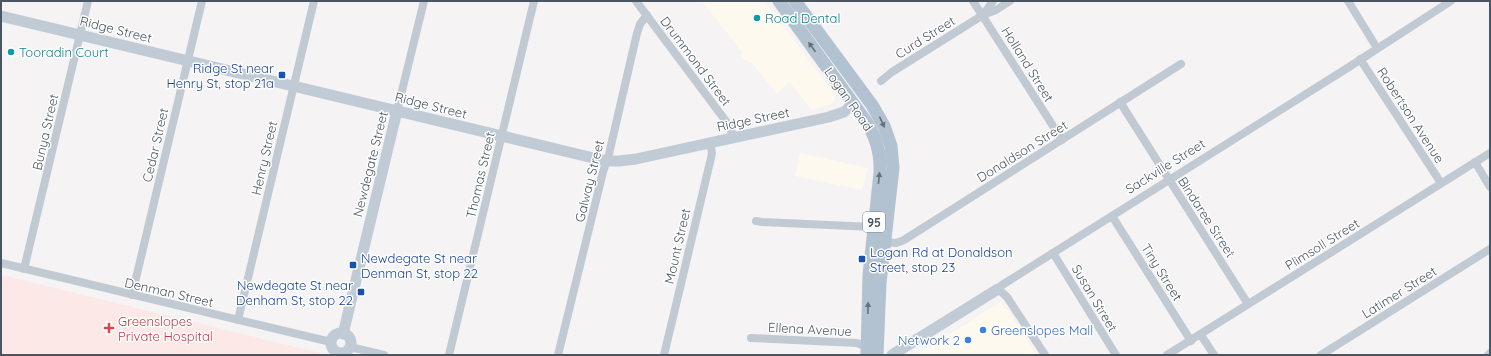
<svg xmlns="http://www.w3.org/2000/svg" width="1491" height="356" font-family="Quicksand,sans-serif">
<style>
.commercial{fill:#fdf9ef}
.medical{fill:#fce8e6}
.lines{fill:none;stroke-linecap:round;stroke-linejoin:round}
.street{stroke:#c1cad2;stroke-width:8}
.secondary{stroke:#c1cbd6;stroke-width:11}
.primary{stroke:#b3c2d1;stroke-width:13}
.oneway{fill:#64717d}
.culture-dot{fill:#0f9aa8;stroke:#fff;stroke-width:1.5}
.transit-dot{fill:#1a4fb4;stroke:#fff;stroke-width:1.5}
.health-dot{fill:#e0444e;stroke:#fff;stroke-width:1.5}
.shop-dot{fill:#3f7fe0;stroke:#fff;stroke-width:1.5}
.labels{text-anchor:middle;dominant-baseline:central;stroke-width:3;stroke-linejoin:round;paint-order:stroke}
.shield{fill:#fff;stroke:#808990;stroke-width:1}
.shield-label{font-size:12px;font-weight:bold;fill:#4a5661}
.culture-label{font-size:13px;fill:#0d838f;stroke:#fff;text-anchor:start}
.street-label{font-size:13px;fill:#4a5661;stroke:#fff}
.transit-label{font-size:13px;fill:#164399;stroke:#fff;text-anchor:end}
.health-label{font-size:13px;fill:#be3a42;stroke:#fff;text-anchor:start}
.shop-label{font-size:13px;fill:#366cbe;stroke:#fff;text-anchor:start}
</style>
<rect width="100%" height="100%" fill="#f5f3f3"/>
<g class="commercial">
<path d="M702,1H765L834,94L835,98L834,102L828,105L812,110L789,82L777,94L751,62L744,60L741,58L742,52Z"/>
<path d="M800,153L868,168L862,190L795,176Z"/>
<path d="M1002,301L1037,355H916Z"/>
</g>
<path class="medical" d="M1,275L324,354V355H1Z"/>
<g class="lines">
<g class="street">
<path d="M636,1L728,124L734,137"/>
<path d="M973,1L1062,140"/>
<path d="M1348,1L1377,48"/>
<path d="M983,15L993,1"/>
<path d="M1360,59L1441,183"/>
<path d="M881,81L892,72L983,15L996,10L1010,1"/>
<path d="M1120,102L1248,304"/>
<path d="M397,111L424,1"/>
<path d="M1475,162L1490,187"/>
<path d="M1112,216L1191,341"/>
<path d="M756,221L762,222L873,227"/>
<path d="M880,242L896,243L904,240L1181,64"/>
<path d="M1053,253L1116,355"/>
<path d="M1,263L331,342"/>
<path d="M24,269L88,1"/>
<path d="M132,295L202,1"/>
<path d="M238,320L314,1"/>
<path d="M1201,335L1214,355"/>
<path d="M751,338L857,343L867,347"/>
<path d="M350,347L384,355"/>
<path d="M449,355L534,1"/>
<path d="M558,355L603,172L609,154L637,33L640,24L647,15"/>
<path d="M664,355L711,158L712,153L710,143"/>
<path d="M1045,355L1007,297L998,289L1002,285L1349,67L1451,1"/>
<path d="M1167,355L1490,153"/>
<path d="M1321,355L1490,249"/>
<path d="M1488,355L1490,353"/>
</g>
<g class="secondary">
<path d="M1,16L606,161H619L636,159L829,117L844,112L853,104"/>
<circle cx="341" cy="343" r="10"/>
<path d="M343,334L397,111"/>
<path d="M892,355L998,289"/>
</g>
<g class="primary">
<path d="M779,1L865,120C876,136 881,154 880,173L869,275L867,355"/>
<path d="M795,1L872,105L884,126L891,146L893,168L880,283L877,355"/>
</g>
</g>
<defs><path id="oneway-solid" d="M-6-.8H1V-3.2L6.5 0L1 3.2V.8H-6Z"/></defs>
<g class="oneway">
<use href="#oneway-solid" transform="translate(812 47) rotate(-126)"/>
<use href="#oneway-solid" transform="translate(882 122) rotate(65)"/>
<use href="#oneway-solid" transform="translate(879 178) rotate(-84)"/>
<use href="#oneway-solid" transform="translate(868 308) rotate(-89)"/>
</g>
<g class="culture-dot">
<circle cx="757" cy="18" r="4"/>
<circle cx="11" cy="52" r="4"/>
</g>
<g class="transit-dot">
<rect x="278" y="71" width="8" height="8" rx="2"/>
<rect x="858" y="255" width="8" height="8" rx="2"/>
<rect x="349" y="261" width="8" height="8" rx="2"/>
<rect x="357" y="288" width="8" height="8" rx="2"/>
</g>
<path class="health-dot" d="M107 322h4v4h4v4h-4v4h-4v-4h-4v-4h4z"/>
<g class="shop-dot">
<circle cx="983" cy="330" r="4"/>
<circle cx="968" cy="340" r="4"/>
</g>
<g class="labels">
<rect class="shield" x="863" y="212" width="22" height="20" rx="3"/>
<g class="shield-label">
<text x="874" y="222">95</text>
</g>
<g class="culture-label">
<text x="765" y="18">Road Dental</text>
<text x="19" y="52">Tooradin Court</text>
</g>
<g class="street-label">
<text transform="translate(116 29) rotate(14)">Ridge Street</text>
<text transform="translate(925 37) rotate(-32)">Curd Street</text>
<text transform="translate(696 61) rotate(53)">Drummond Street</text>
<text transform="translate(1028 64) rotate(58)">Holland Street</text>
<text transform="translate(849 99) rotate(55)">Logan Road</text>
<text transform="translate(431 105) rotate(14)">Ridge Street</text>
<text transform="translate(1411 115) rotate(57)">Robertson Avenue</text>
<text transform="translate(753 119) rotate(-12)">Ridge Street</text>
<text transform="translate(45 132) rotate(-77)">Bunya Street</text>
<text transform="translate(155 145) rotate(-77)">Cedar Street</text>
<text transform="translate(1022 151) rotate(-32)">Donaldson Street</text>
<text transform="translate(264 158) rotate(-77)">Henry Street</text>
<text transform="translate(370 164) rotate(-76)">Newdegate Street</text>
<text transform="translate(1165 166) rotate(-32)">Sackville Street</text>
<text transform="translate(480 175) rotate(-77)">Thomas Street</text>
<text transform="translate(589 181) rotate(-76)">Galway Street</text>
<text transform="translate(1207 217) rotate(57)">Bindaree Street</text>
<text transform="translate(1322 244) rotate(-32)">Plimsoll Street</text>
<text transform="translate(677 246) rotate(-77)">Mount Street</text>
<text transform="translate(1162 272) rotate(58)">Tiny Street</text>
<text transform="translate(169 292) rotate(13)">Denman Street</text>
<text transform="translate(1399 292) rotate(-32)">Latimer Street</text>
<text transform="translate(1095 298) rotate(59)">Susan Street</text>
<text transform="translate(810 329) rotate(3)">Ellena Avenue</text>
</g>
<g class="transit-label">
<text x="274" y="68">Ridge St near<tspan x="274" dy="15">Henry St, stop 21a</tspan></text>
<text x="870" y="252" text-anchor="start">Logan Rd at Donaldson<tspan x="870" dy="15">Street, stop 23</tspan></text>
<text x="361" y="258" text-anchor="start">Newdegate St near<tspan x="361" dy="15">Denman St, stop 22</tspan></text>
<text x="353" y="285">Newdegate St near<tspan x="353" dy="15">Denham St, stop 22</tspan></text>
</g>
<g class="health-label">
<text x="118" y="321">Greenslopes<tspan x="118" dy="15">Private Hospital</tspan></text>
</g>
<g class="shop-label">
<text x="991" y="330">Greenslopes Mall</text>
<text x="960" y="340" text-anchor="end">Network 2</text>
</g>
</g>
<rect width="1491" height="356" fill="none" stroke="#4a5661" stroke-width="4"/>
</svg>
